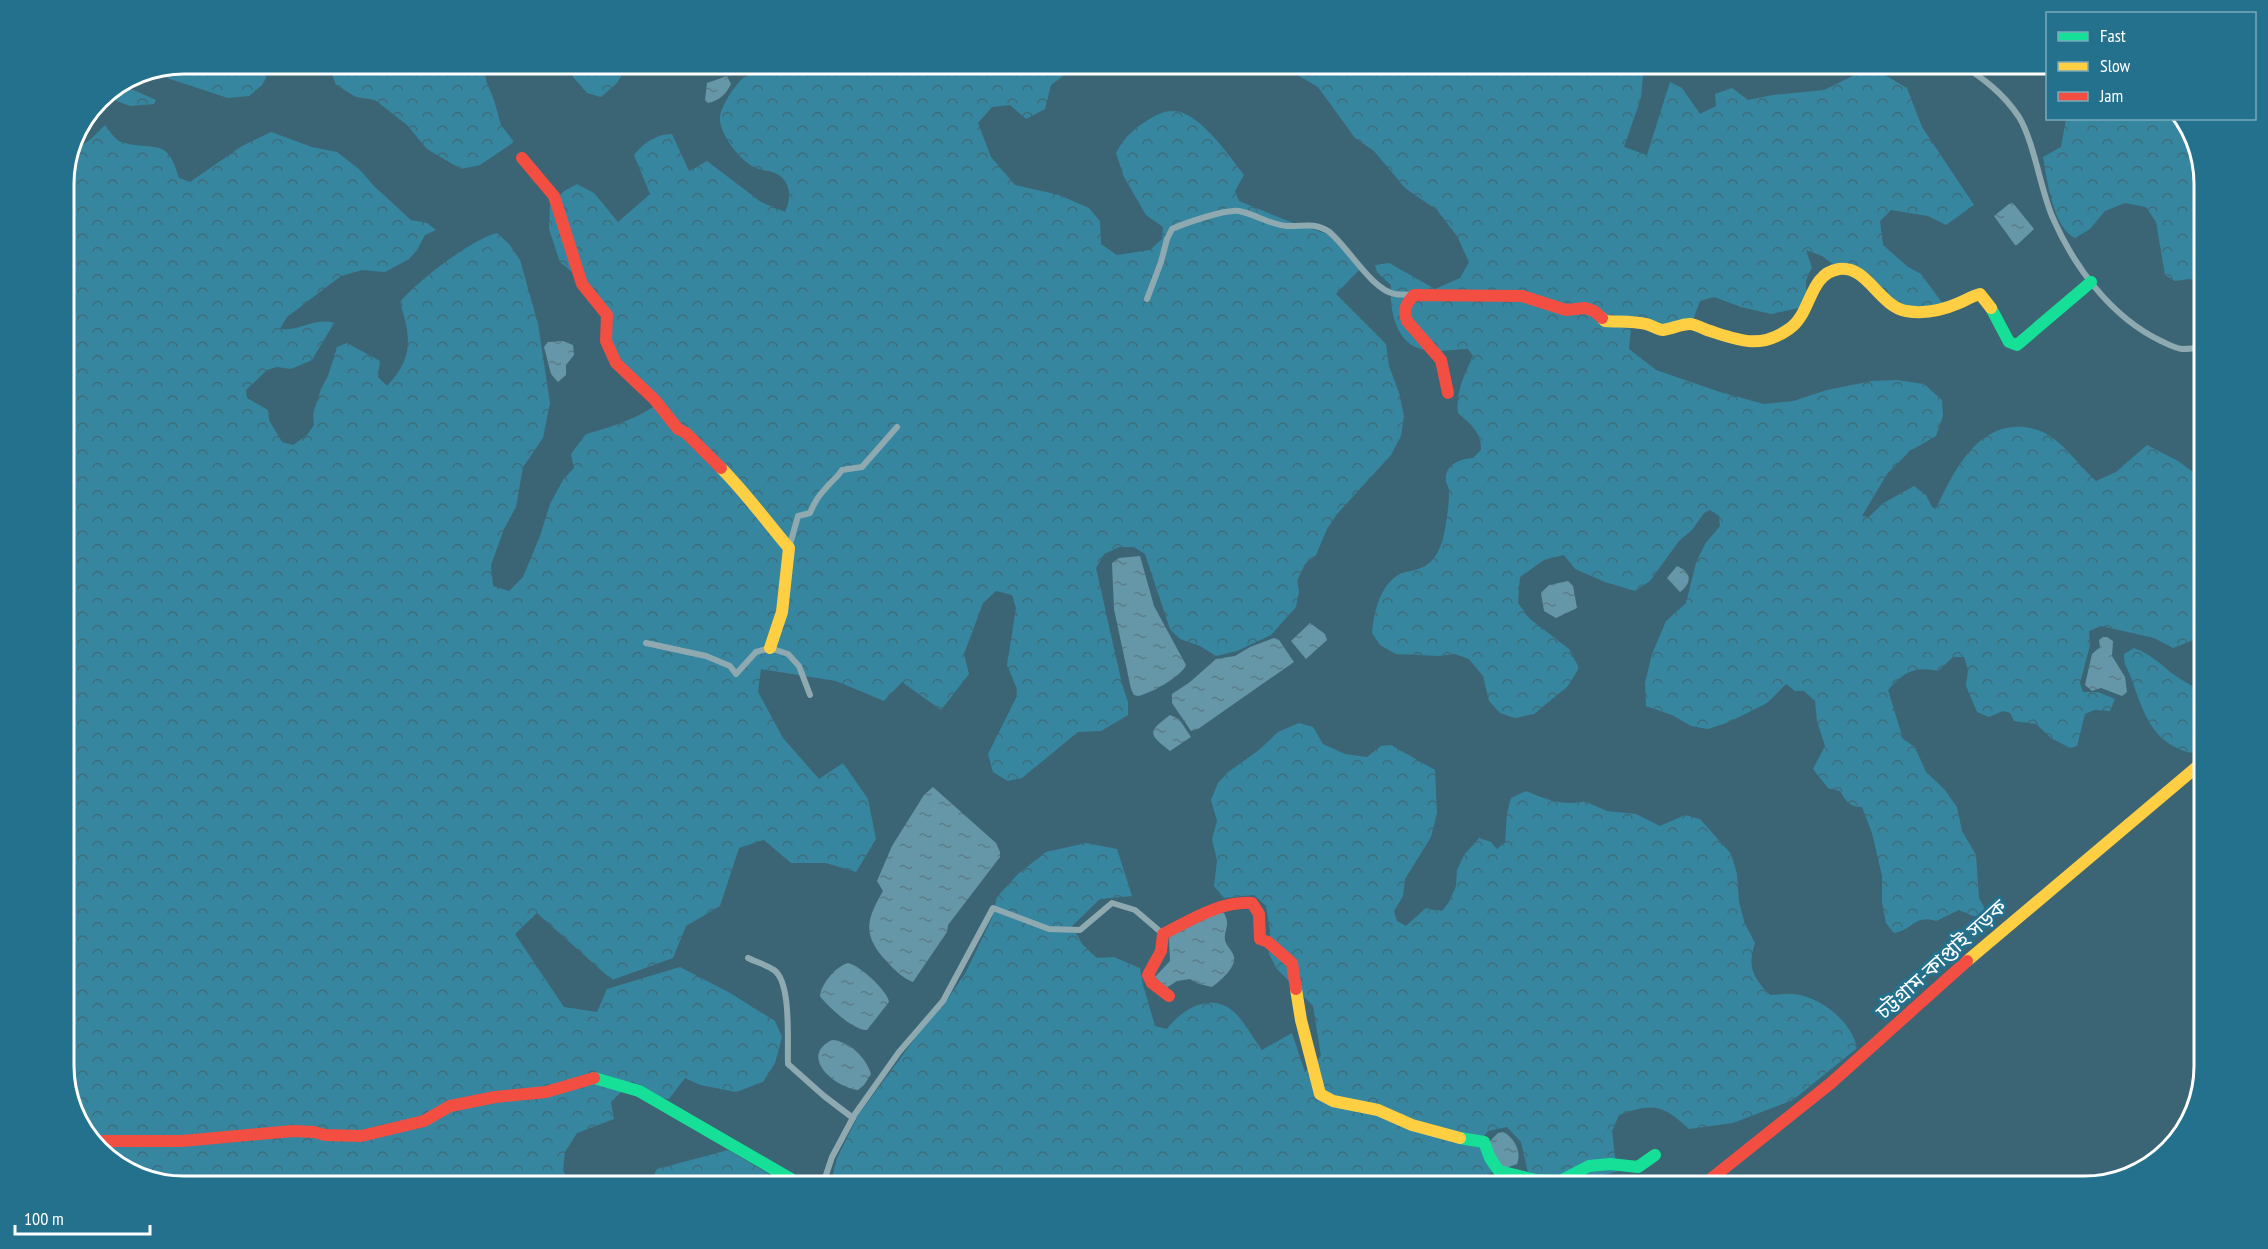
<svg xmlns="http://www.w3.org/2000/svg" width="2268" height="1249" font-family="'PT Sans Narrow','Noto Sans Bengali',sans-serif">
<style>
.forest{fill:url(#forest-crowns)}
.water{fill:url(#water-ripples)}
.lines{fill:none;stroke-linecap:round;stroke-linejoin:round}
.street{stroke:#8fa9b1;stroke-width:6}
.fast{stroke:#16e098;stroke-width:12}
.slow{stroke:#ffcf43;stroke-width:12}
.jam{stroke:#f24e42;stroke-width:12}
.labels{text-anchor:middle;dominant-baseline:central;stroke-width:6;stroke-linejoin:round;paint-order:stroke}
.street-label{font-size:21px;fill:#fff;stroke:#23718c}
.rim{fill:none;stroke:#fff;stroke-width:3}
</style>
<defs>
<pattern id="forest-crowns" width="20" height="18" patternUnits="userSpaceOnUse" patternTransform="scale(1.5)"><rect width="20" height="18" fill="#3686a0"/><path d="M2 6a3 3 0 1 1 6 0M12 15a3 3 0 1 1 6 0" fill="none" stroke="#406c7a"/></pattern>
<pattern id="water-ripples" width="26" height="14" patternUnits="userSpaceOnUse" patternTransform="scale(1.5)"><rect width="26" height="14" fill="#6597a8"/><path d="M2 4q2-2 4 0t4 0M15 11q2-2 4 0t4 0" fill="none" stroke="#5c7d88"/></pattern>
</defs>
<rect width="100%" height="100%" fill="#3b6574"/>
<g class="forest">
<path d="M184,63H265L266,78L262,85L249,96L228,98L170,79L153,69Z"/>
<path d="M328,63H482L487,83L494,100L501,125L514,142L480,165L461,169L427,149L407,125L375,100L356,97L336,85Z"/>
<path d="M572,63H673L653,73L638,69L623,73L617,83L601,97L587,93L573,77Z"/>
<path d="M769,63H1096L1093,69L1067,73L1051,85L1045,109L1026,119L1010,105L992,107L978,123L991,157L1015,185L1059,195L1089,208L1100,221L1101,244L1117,255L1150,250L1162,239L1163,227L1146,215L1124,177L1116,153C1124,138 1133,129 1148,120C1156,115 1163,111 1173,111C1198,110 1230,157 1244,175L1235,191L1239,201L1288,221L1327,234L1339,245L1359,270L1336,294L1386,344L1389,366L1399,393L1404,416L1401,436L1391,455L1337,514L1327,529L1316,555L1305,564L1297,581L1299,591L1296,607L1271,635L1237,651L1216,656L1200,646L1180,639L1170,629L1145,554L1134,547H1119L1104,554L1096,568L1122,684L1128,702V715L1101,731L1078,732L1022,778L1008,781L993,772L988,754L1016,698L1017,689L1007,665L1016,608L1012,595L996,591L983,603L964,654L969,674L941,710L902,682L884,701L836,681L761,669L758,692L783,738L819,779L843,763L868,799L876,839L856,872L826,863H791L764,840L739,848L720,906L686,926L673,958L612,980L537,913L515,934L564,1007L597,1012L607,989L680,967L730,993L775,1021L782,1037L775,1063L763,1082L736,1092L700,1085L685,1078L669,1099L657,1097L632,1081L611,1102L614,1119L577,1133L565,1152L563,1170L570,1186H184L130,1173L83,1132L63,1074V176L73,137L79,147L91,139L105,125C109,130 115,140 121,142C154,152 167,135 179,178L190,182L242,146L271,132L312,147L337,152L360,170L374,186L411,220L427,223L436,230L425,235L417,250L409,259L385,272L362,270L341,276L287,317L280,329C299,332 315,317 334,323L312,360L291,369L277,367L267,370L246,390L247,398L268,410L269,420L282,442L293,445L307,435L314,425L313,414L321,389L328,376L337,347L347,343L380,361L378,377L387,386C415,357 410,336 400,302C419,280 470,240 497,233L509,244L520,260L538,324L550,403L543,438L523,467L516,507L504,529L491,565L493,586L509,591L523,577L540,536L550,504L563,480L574,468L571,454L586,434C612,427 642,417 663,400L622,365L589,286L560,262L549,229L550,206L564,191L577,184L594,193L618,222L650,194L634,155C643,143 657,134 672,134L689,171L707,161L761,202L785,212C789,202 792,192 785,181C777,170 766,172 756,168C741,162 718,133 720,116C722,105 733,88 741,80C749,73 761,71 769,63Z"/>
<path d="M1277,63H1543L1548,67L1555,63H1644L1641,98L1624,147L1647,155L1670,82L1682,88L1700,114L1716,106L1715,94L1732,88L1748,100L1773,95L1824,90L1871,67L1907,88L1922,127L1974,205L1946,225L1928,216L1891,210L1880,221L1883,245L1908,267L1921,274L1943,304L1930,309L1894,305L1863,274L1838,268L1822,256L1806,250L1812,268C1800,285 1811,292 1803,307L1771,314L1741,307L1714,297L1700,301L1693,320L1662,326L1632,318L1629,349L1656,370L1720,392L1764,404L1793,401L1827,390L1872,381L1897,380L1924,384L1942,400L1943,416L1936,436L1910,451L1887,474L1862,516L1869,517L1882,504L1914,486L1926,495L1932,507L1936,509C1953,473 1976,423 2024,427C2032,428 2043,431 2050,436C2067,447 2080,467 2096,481L2116,472L2147,445L2178,461L2205,481V640L2196,639L2173,648L2154,638L2101,626L2089,631L2090,645L2080,683L2083,692H2098L2115,699L2110,711L2094,710L2085,714L2077,746L2070,748L2051,738L2036,724L2014,721L2010,713L2003,711L1989,717L1977,712L1966,686L1968,670L1964,657H1953L1938,671C1914,666 1904,672 1888,690L1903,739L1915,747L1926,772L1944,789L1957,807L1962,831L1976,855L1979,898L1989,916H1973L1959,910L1936,921C1915,914 1913,930 1894,933L1886,923L1882,902V876L1872,833L1862,807C1849,807 1846,801 1840,791L1828,788L1813,769L1825,746L1817,721L1815,701L1804,691H1795L1786,684L1767,703L1729,722L1708,729L1691,726L1672,715L1646,706L1645,683L1652,654L1666,621L1686,603L1696,563L1705,544L1720,526L1719,516L1710,510L1704,513L1692,530L1679,541L1650,581L1635,591L1605,582L1575,569L1564,555L1544,560L1520,577L1518,603L1530,619L1569,649L1579,668L1568,686L1534,714L1515,718L1500,713L1489,701L1483,676L1469,659L1455,654L1439,656L1396,654L1380,645L1372,633C1374,612 1380,583 1402,573C1405,572 1408,572 1411,571C1429,567 1436,559 1442,542C1445,534 1450,499 1449,491C1449,488 1447,485 1446,482C1444,465 1459,459 1473,458L1481,450C1482,432 1470,424 1458,413C1455,394 1465,373 1473,356L1468,349C1454,349 1435,354 1421,349C1395,342 1389,308 1391,285L1377,272L1375,265L1389,263L1435,289L1460,278L1469,262L1457,236L1437,210L1405,188L1374,151L1355,138L1318,87Z"/>
<path d="M125,81L129,88L156,100L154,104L130,106L108,98L97,100Z"/>
<path d="M2066,119H2185L2205,176V282L2189,279L2175,281L2165,275L2156,222L2146,207L2125,203L2105,211L2090,229L2075,238C2053,228 2047,179 2043,157L2061,147Z"/>
<path d="M2134,648C2153,654 2165,670 2182,680C2190,685 2198,688 2205,696V736L2191,753C2152,743 2144,714 2132,680C2128,668 2124,668 2124,654Z"/>
<path d="M1299,723L1313,727L1323,744L1345,754L1367,757L1381,746L1391,745L1435,770L1437,813L1431,837L1405,879L1403,896L1394,911L1397,921L1406,926L1426,908L1442,911L1449,902L1456,886L1457,870L1464,855L1479,838L1491,842L1497,849L1505,842L1507,813L1511,798L1526,791C1545,799 1564,807 1584,801L1607,811L1636,814L1660,826L1685,815L1700,819L1731,854L1737,874L1739,902L1745,924L1755,943C1747,967 1753,978 1770,995C1778,995 1787,993 1794,994C1821,997 1852,1022 1857,1048L1793,1100L1733,1123L1689,1129C1662,1104 1653,1103 1619,1115L1612,1131L1615,1157L1619,1171L1568,1184L1531,1185L1521,1142L1507,1127L1488,1131L1484,1136L1493,1171L1481,1179L1476,1186H830L837,1158L859,1114L919,1033L947,1000L966,972L992,918L997,897L1018,874L1046,852L1086,843L1117,849L1132,896L1100,899L1072,926L1082,944L1097,958L1114,957L1140,968L1143,985L1155,1026L1167,1029C1182,1009 1210,992 1233,1011C1244,1021 1253,1038 1262,1050L1292,1033L1305,1072L1321,1056L1313,1006L1277,969L1269,954L1270,931L1266,906L1254,895L1224,898L1214,886L1217,861L1212,839L1217,821L1211,800L1218,783L1227,773L1259,750L1278,732Z"/>
<path d="M728,1150L789,1186H651L649,1184L657,1169Z"/>
</g>
<g class="water">
<path d="M727,76L731,84C726,94 719,101 708,103L705,100L707,83Z"/>
<path d="M2013,203L2034,229L2017,245H2015L1994,216L2009,204Z"/>
<path d="M563,341L573,345L574,355L566,365V375L558,382L551,374L544,347L548,342Z"/>
<path d="M1140,556L1154,606L1186,665C1182,676 1150,694 1138,696L1134,695L1131,689L1114,609L1112,563L1119,558Z"/>
<path d="M1677,566C1691,572 1693,582 1680,592L1667,578Z"/>
<path d="M1568,581L1573,586L1577,608L1556,618L1544,611L1541,593L1549,585Z"/>
<path d="M1310,623L1325,634L1327,640L1306,659L1291,641Z"/>
<path d="M2103,637H2107L2113,641L2112,656L2125,677L2127,692L2122,696L2101,688L2092,691L2085,685L2092,654L2100,647L2099,640Z"/>
<path d="M1274,638L1279,640L1294,662L1198,729L1191,731L1172,703V694L1190,682L1216,659L1235,656L1250,647Z"/>
<path d="M1170,715L1179,719L1191,737L1170,751C1147,733 1148,732 1170,715Z"/>
<path d="M933,787L996,843L1000,852V857L948,925L947,932L913,982C902,978 895,970 887,962C862,935 866,920 883,891L877,881L892,846L924,795Z"/>
<path d="M1218,913H1224C1231,926 1224,928 1225,940C1226,946 1233,951 1234,957C1236,968 1220,981 1212,987L1199,984L1190,979L1177,981L1166,988L1155,977L1170,961L1169,939L1170,936Z"/>
<path d="M848,963C859,965 887,990 889,1002L867,1030C854,1031 827,1006 820,996C821,984 836,966 848,963Z"/>
<path d="M832,1040C850,1041 866,1058 871,1074L864,1085L858,1090C835,1088 798,1056 832,1040Z"/>
<path d="M1503,1132C1514,1137 1522,1152 1517,1164L1503,1169L1500,1168L1489,1142L1498,1133Z"/>
</g>
<g class="lines">
<g class="street">
<path d="M1959,63C1983,78 2003,93 2019,117C2034,142 2040,187 2052,216C2074,267 2111,317 2161,341C2168,344 2174,348 2182,349C2189,349 2198,348 2205,347"/>
<path d="M1147,299L1161,262L1167,239L1172,229C1185,223 1226,209 1239,211C1255,214 1271,225 1287,226C1302,227 1313,222 1328,231C1347,245 1371,290 1395,294C1400,295 1407,294 1413,295"/>
<path d="M789,548L798,516L810,513C814,503 819,495 826,488C831,481 837,478 842,470L862,467L897,427"/>
<path d="M646,643L706,656L730,666L736,674L756,652L770,648L788,654L799,666L810,695"/>
<path d="M748,958C756,962 767,965 774,970C792,983 787,1043 788,1064L824,1096L853,1118"/>
<path d="M825,1186V1178L832,1157L855,1114L899,1052L943,1001L993,908L1049,929L1080,930L1112,903L1135,910L1163,934"/>
</g>
<g class="fast">
<path d="M1991,308L2009,342L2017,345L2091,282"/>
<path d="M594,1078L639,1091L803,1186"/>
<path d="M1460,1138L1484,1142L1490,1158L1499,1171L1536,1180L1560,1181L1589,1166L1610,1164L1638,1167L1655,1155"/>
</g>
<g class="slow">
<path d="M1602,318L1605,321C1618,322 1633,321 1646,324C1652,325 1657,330 1663,330C1672,329 1681,324 1690,324C1695,324 1702,328 1707,330C1738,340 1759,350 1789,329C1812,314 1808,274 1839,269C1867,265 1879,306 1906,311C1923,314 1943,310 1959,303C1966,300 1972,296 1980,294L1991,308"/>
<path d="M721,468C746,493 766,521 789,548L782,612L770,648"/>
<path d="M1967,961L2205,760"/>
<path d="M1296,989L1301,1020L1320,1094L1333,1101L1378,1110L1412,1125L1460,1138"/>
</g>
<g class="jam">
<path d="M522,158L554,196L582,284L607,315L606,341L616,363L655,400L678,429L686,433L721,468"/>
<path d="M1448,393L1441,360L1407,321C1403,309 1406,304 1414,295L1522,296L1566,310L1585,308L1594,311L1602,318"/>
<path d="M1169,996L1152,983L1148,975L1161,951L1163,934C1191,920 1220,901 1252,903L1259,914L1260,939L1268,942L1292,963L1296,989"/>
<path d="M93,1141H182L293,1131L314,1132L325,1135L361,1136L424,1121L450,1106L495,1097L546,1092L594,1078"/>
<path d="M1702,1186L1831,1083L1967,961"/>
</g>
</g>
<g class="labels">
<g class="street-label">
<text transform="translate(1941 959) rotate(-42)">চট্টগ্রাম-কাপ্তাই সড়ক</text>
</g>
</g>
<path d="M0 0H2268V1249H0ZM184 74H2084A110 110 0 0 1 2194 184V1066A110 110 0 0 1 2084 1176H184A110 110 0 0 1 74 1066V184A110 110 0 0 1 184 74Z" fill="#23718c" fill-rule="evenodd"/>
<path class="rim" d="M184 74H2084A110 110 0 0 1 2194 184V1066A110 110 0 0 1 2084 1176H184A110 110 0 0 1 74 1066V184A110 110 0 0 1 184 74Z"/>
<rect x="2046" y="12" width="210" height="108" fill="#23718c" stroke="#7baaba" stroke-width="1.5"/>
<rect x="2058" y="32" width="30" height="9" fill="#16e098" stroke="#7baaba" stroke-width="1.5"/>
<text x="2100" y="42" font-size="18" fill="#ffffff">Fast</text>
<rect x="2058" y="62" width="30" height="9" fill="#ffcf43" stroke="#7baaba" stroke-width="1.5"/>
<text x="2100" y="72" font-size="18" fill="#ffffff">Slow</text>
<rect x="2058" y="92" width="30" height="9" fill="#f24e42" stroke="#7baaba" stroke-width="1.5"/>
<text x="2100" y="102" font-size="18" fill="#ffffff">Jam</text>
<path d="M15 1225v9h135v-9" fill="none" stroke="#ffffff" stroke-width="3"/>
<text x="24" y="1225" font-size="18" fill="#ffffff" stroke="#23718c" stroke-width="4.5" paint-order="stroke">100 m</text>
</svg>
